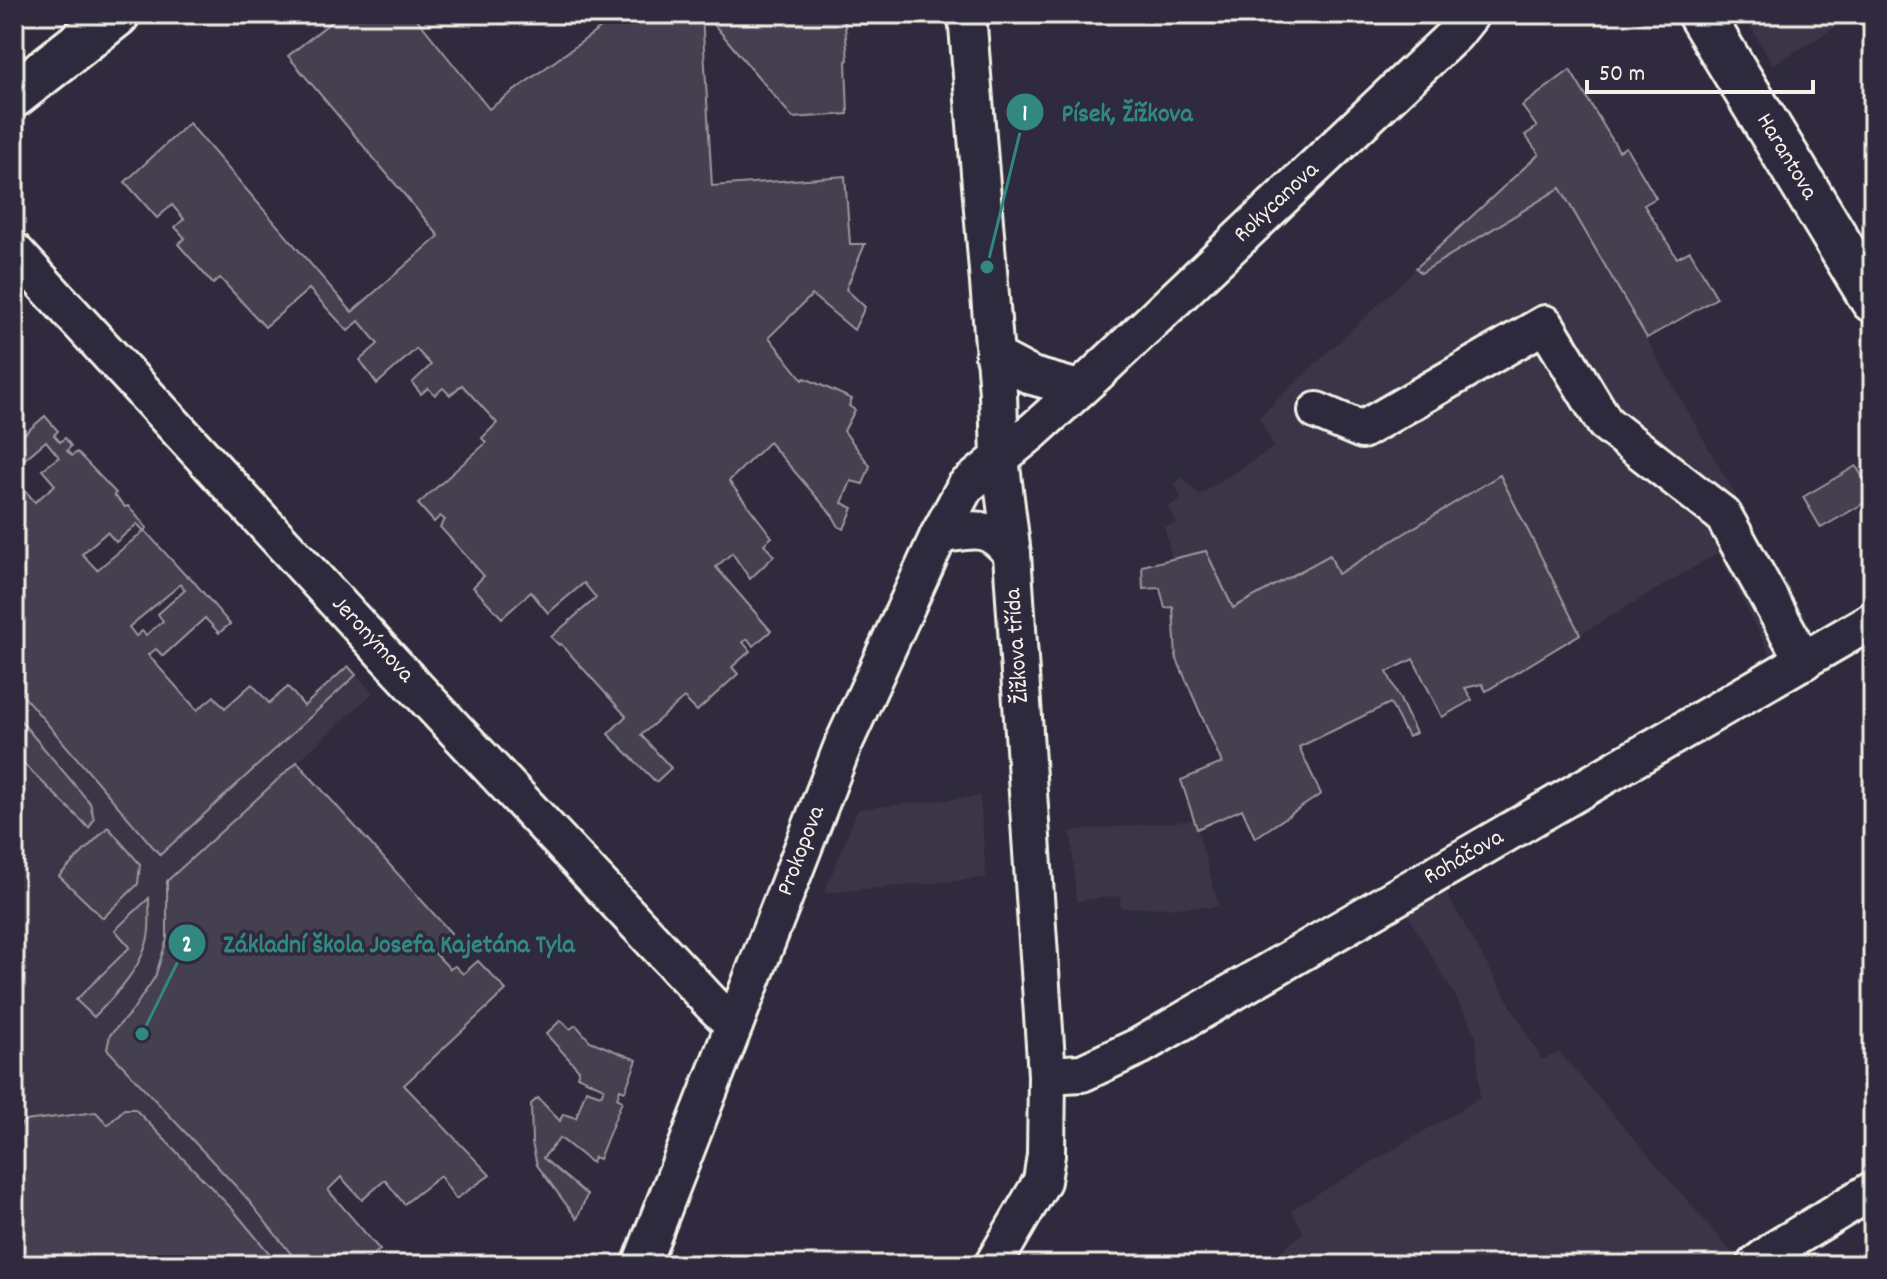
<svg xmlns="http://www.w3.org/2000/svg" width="1887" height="1279" font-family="Dekko,sans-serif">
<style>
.built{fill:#3b3647}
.green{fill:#454050;stroke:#9c989c;stroke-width:2;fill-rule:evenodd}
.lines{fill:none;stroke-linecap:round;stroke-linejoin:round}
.street-casing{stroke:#f4f1e8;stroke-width:42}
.secondary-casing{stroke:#f4f1e8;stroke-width:50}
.street{stroke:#2f2a3d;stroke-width:36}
.secondary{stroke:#2f2a3d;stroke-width:44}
.labels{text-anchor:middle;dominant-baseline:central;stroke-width:7;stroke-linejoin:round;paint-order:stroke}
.street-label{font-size:24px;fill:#f4f1e8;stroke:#2f2a3d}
.leader{fill:none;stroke:#318880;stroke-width:3}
.callout-dot{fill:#318880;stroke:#2f2a3d;stroke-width:3}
.mark-label{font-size:24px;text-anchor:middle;font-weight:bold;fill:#fff}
.callout-label{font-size:26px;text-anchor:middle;font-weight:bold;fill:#318880;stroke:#2f2a3d;stroke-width:7;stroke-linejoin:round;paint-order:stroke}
</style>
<rect width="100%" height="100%" fill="#2f2a3d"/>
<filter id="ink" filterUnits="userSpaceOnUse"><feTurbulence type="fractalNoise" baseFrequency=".0125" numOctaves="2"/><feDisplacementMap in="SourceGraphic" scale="16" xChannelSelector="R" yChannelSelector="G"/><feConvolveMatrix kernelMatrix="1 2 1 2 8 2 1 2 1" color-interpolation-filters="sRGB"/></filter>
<g filter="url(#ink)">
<g class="built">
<path d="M1743,14H1857L1773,65Z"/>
<path d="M1559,186L1811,627L1801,640L1771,657L1718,553L1581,634L1500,475L1340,574L1330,556L1232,610L1207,552L1172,559L1164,527L1177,523L1168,507L1181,499L1175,484L1183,477L1199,495L1274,447L1259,417L1416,269L1421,273Z"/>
<path d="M14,605L107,731L301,702L304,706L348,666L373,693L189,861L283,1186L315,1265H279L235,1213L47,1215L14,1240Z"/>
<path d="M980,796L986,878L824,893L858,809Z"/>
<path d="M1195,820L1219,907L1121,908L1120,896L1076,901L1071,831Z"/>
<path d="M1446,893L1542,1060L1559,1052L1736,1257L1725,1265H1275L1271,1259L1304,1232L1291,1210L1480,1098L1476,1037L1470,1022L1407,914Z"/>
</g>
<g class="green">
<path d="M341,14H413L489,109L620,14H702L712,186L845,176L850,244H865L846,289L865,307L854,330L812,295L769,337L803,380L805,378L852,399L849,406L855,410L844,431L870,466L863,484L851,481L842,503L853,508L844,529L839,527L833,516L769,442L729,481L772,537L764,544L774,556L750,579L732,553L716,567L771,631L753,646L748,639L743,642L750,651L732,667L738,674L697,711L684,698L641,735L671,768L656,782L608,734L626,716L561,644L559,645L551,637L596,598L584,583L548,613L531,592L502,618L473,587L484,576L440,527L445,520L440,516L434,522L418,504L486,443L482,438L497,423L462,385L450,395L443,388L435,395L428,388L421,394L412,383L431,365L416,349L377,384L360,360L378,344L359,321L348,331L309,289L265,327L220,278L213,284L178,244L185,238L175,227L184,219L172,205L157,218L125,182L189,123L352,312L439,236L288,56Z"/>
<path d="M705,14H844L848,60L846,61L848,114L793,118Z"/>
<path d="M1570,70L1619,151L1626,147L1656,198L1644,205L1677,258L1690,251L1717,298L1647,338L1560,188L1421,273L1416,268L1539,154L1525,135L1537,127L1522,106Z"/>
<path d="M45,416L58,431L54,435L60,442L65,438L71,446L67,451L72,456L77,452L116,493L114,495L125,507L128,506L147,528L145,531L187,577L189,576L230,624L219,633L205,618L163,656L156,649L148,655L197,710L214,696L225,708L252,684L269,703L288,687L304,706L348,666L356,675L160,855L14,685V478L35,502L55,485L42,470L59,457L46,441L14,468V443ZM137,524L144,531L97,570L82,554L107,532L116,542ZM181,584L185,590L158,614L163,621L146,635L142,631L136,636L129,627Z"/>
<path d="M1856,466L1873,494V498L1821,528L1803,497Z"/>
<path d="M1500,475L1580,634L1486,691L1482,684L1465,688L1472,700L1442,717L1413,659L1387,672L1416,733L1408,737L1390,703L1299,747L1321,794L1255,838L1242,809L1197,829L1181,780L1222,763L1176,657L1173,607L1165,608L1160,588L1143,589L1142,566L1206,551L1233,608L1330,555L1338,574Z"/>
<path d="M14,713L90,803L94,819L89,828L14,754Z"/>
<path d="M297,762L451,933L433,951L450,969L455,966L463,974L478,961L506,990L404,1085L490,1175L456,1199L440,1176L404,1204L385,1180L362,1200L341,1177L328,1190L380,1250L358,1265H300L244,1195L107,1049L110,1035L132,1011L155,977L167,939V881Z"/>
<path d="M108,827L140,864L138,884L103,918L59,876Z"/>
<path d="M149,898C149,908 150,920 149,930C147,962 115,996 94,1017L76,1000L130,947L115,930Z"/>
<path d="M561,1020L570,1029L576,1025L590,1041L637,1060L625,1091L620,1089L617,1098L622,1101L599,1159L594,1157L592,1163L560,1138L543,1158L587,1195L577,1219L537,1165L532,1143L531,1104L538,1098L560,1121L563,1114L576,1118L586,1090L601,1095L604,1088L577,1076L579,1070L546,1034Z"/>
<path d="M124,1109H135L235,1212L279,1265H14V1240L24,1232L22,1229L14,1235V1132L25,1121L96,1112L108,1125Z"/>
</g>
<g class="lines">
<defs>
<g id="street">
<path d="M967,14L998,393L1000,458L1012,554L1047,1075L1046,1155L1042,1181L993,1265"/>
<path d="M14,251L389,659L712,1004L734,1025"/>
<path d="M994,356L1032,376L1079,389"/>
<path d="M1317,411L1362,430L1545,324L1605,423L1723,515L1804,661"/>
<path d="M939,535C974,530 987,522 1012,554"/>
<path d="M1047,1075L1082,1073L1140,1046L1873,620"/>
<path d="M641,1265L843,745L939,535L965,487L1033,431L1096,374L1455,34L1471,14"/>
<path d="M1755,1265L1776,1249L1873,1190"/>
</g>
<g id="secondary">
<path d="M1700,14L1873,300"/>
<path d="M14,95L117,14"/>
</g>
</defs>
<use href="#street" class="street-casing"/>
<use href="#secondary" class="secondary-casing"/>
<use href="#street" class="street"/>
<use href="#secondary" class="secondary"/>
</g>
</g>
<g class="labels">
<g class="street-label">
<text transform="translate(1786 157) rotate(59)">Harantova</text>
<text transform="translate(1277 203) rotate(-43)">Rokycanova</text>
<text transform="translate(372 640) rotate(47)">Jeronýmova</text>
<text transform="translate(1018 646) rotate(-94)">Žižkova třída</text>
<text transform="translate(802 851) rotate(-69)">Prokopova</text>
<text transform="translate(1464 858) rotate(-30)">Roháčova</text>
</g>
</g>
<path class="leader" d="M987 267L1025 112M142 1034L187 943"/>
<g class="callout-dot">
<circle cx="987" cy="267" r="8"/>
<circle cx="142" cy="1034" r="8"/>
<circle cx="1025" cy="112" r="20"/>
<circle cx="187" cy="943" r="20"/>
</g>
<g class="mark-label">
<text x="1025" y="120">1</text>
<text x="187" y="951">2</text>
</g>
<g class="callout-label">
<text x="1127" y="121">Písek, Žižkova</text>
<text x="399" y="952">Základní škola Josefa Kajetána Tyla</text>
</g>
<rect width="1887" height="1279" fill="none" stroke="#2f2a3d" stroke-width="48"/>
<rect x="24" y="24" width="1839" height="1231" fill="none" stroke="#f4f1e8" stroke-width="3" filter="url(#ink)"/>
<path d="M1587 80v12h226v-12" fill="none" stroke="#f4f1e8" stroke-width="4"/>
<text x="1599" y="80" font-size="24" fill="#f4f1e8" stroke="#2f2a3d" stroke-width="6" paint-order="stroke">50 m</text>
</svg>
